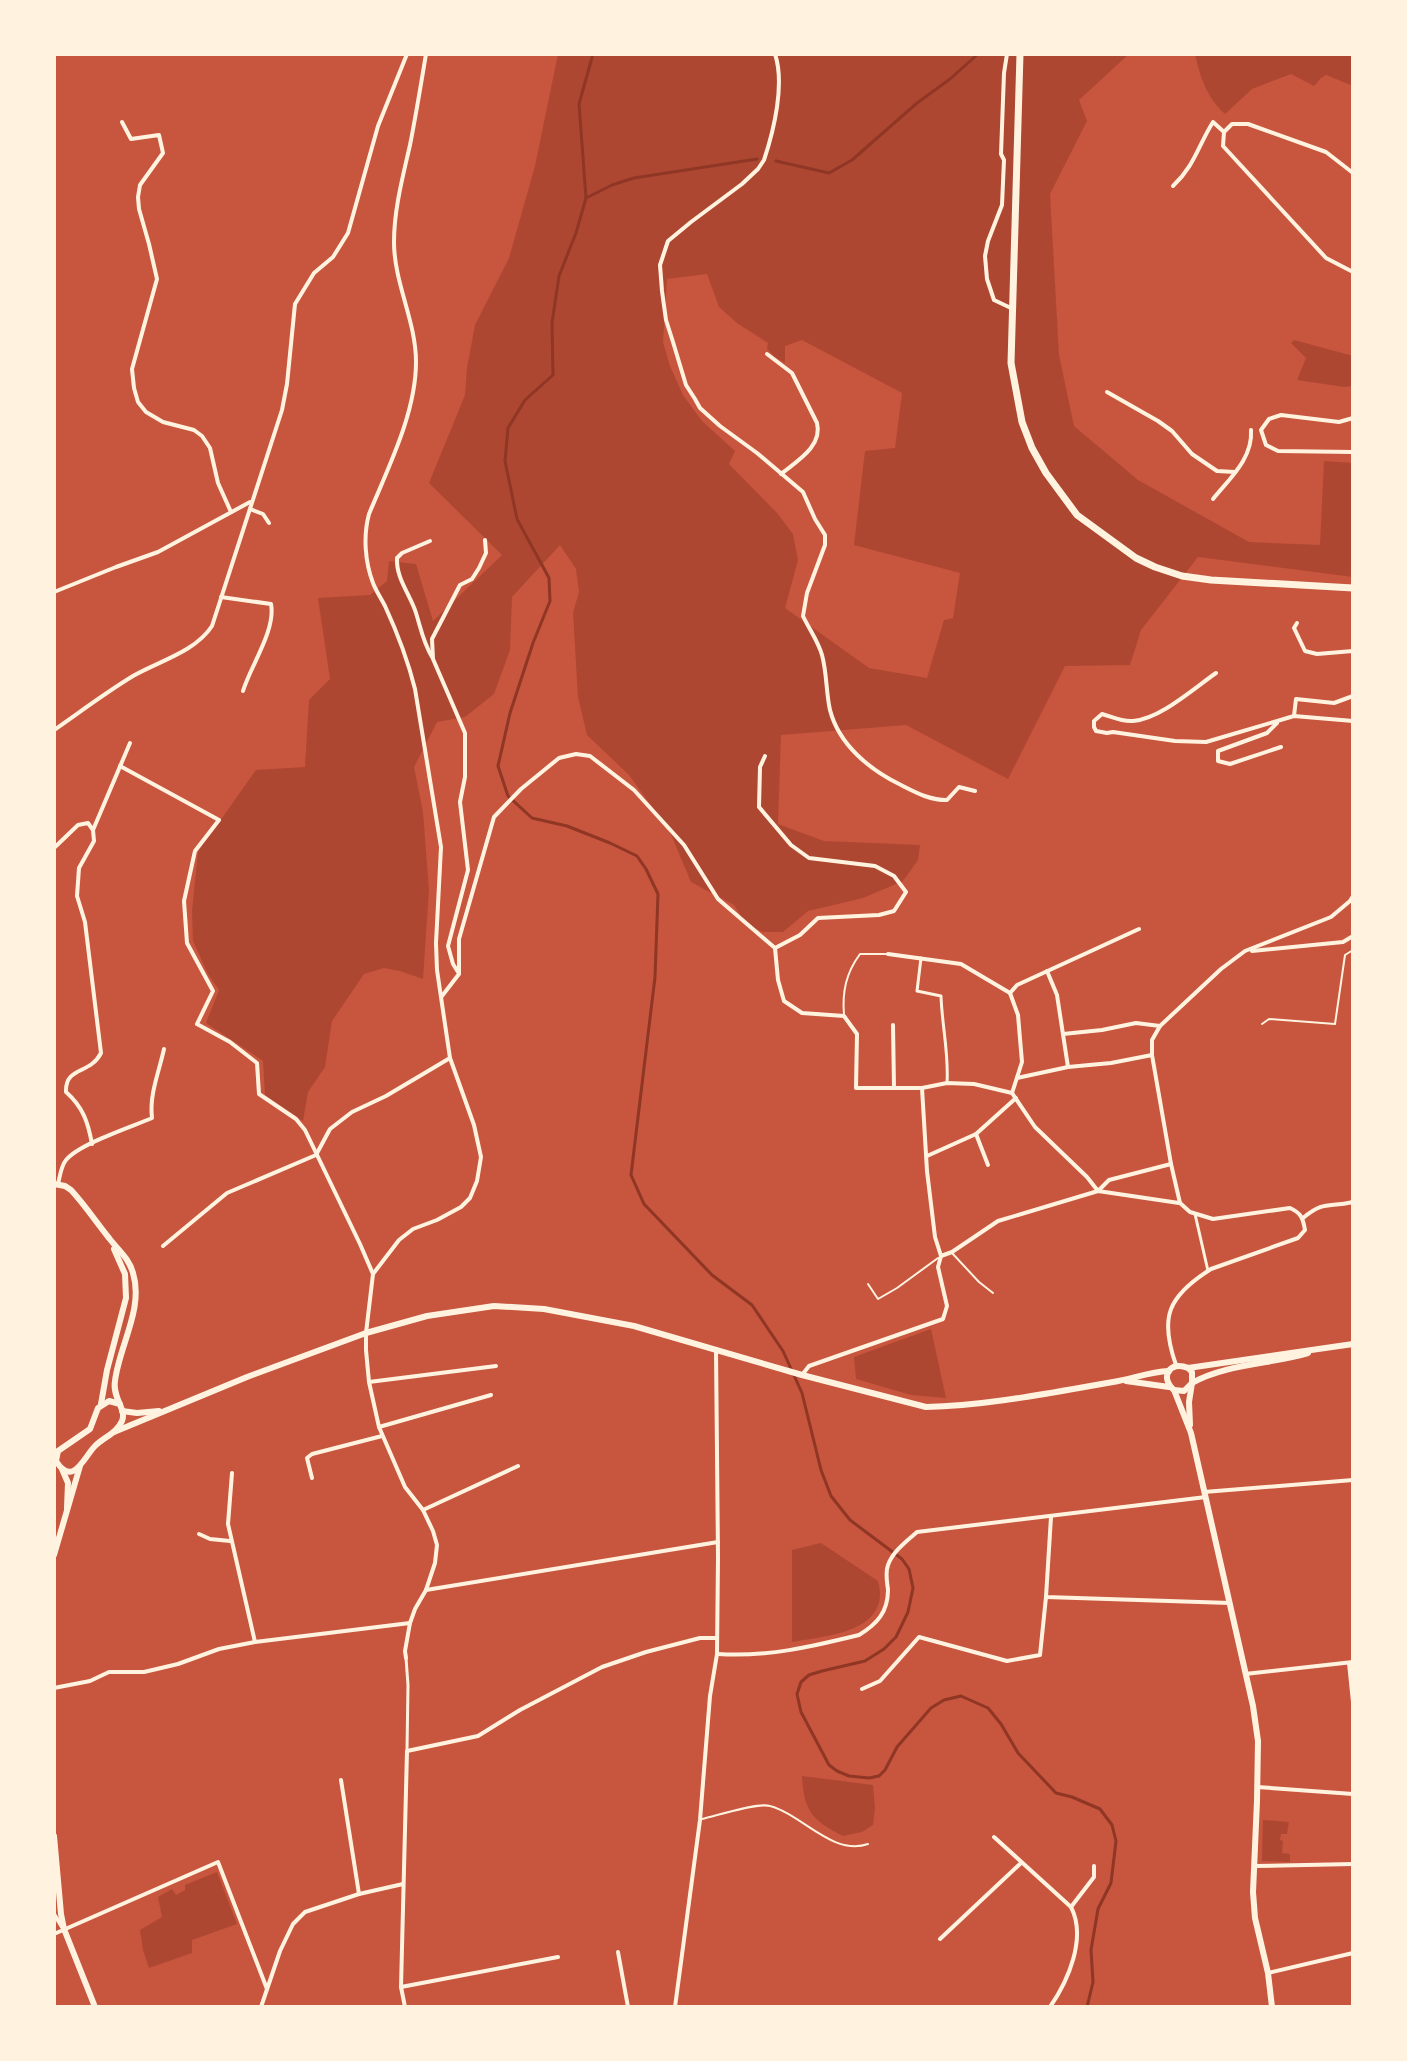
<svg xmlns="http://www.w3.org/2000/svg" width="1407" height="2061" font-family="'Nunito Sans',sans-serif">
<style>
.green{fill:#ae4732;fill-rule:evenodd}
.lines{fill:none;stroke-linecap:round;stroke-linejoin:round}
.stream{stroke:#8f3625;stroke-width:3}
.service{stroke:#fff3e0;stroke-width:2}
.pedestrian{stroke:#fff3e0;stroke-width:3}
.minor{stroke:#fff3e0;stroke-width:4}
.tertiary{stroke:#fff3e0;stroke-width:6}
.secondary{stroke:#fff3e0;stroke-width:6}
.trunk{stroke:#fff3e0;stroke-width:7}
</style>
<rect width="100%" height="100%" fill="#c8553d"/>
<g class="green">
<path d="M558,54H1129L1079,100L1087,121L1050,194L1059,355L1074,426L1138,480L1249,542L1320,545L1324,461L1353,463V577L1198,557L1141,630L1130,665L1065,666L1008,779L906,725L781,735L778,824L824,841L920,845L918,860L903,881L863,898L808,911L783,932H763L746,924L734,905L691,882L670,832L629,775L587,735L578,697L573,613L579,592L576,569L560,545L512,597L510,650L494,694L465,717L437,722L414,767L423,812L429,890L423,979L400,971L384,968L364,974L332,1021L325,1067L308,1092L303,1121L265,1095L263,1061L206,1023L219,990L208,974L193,941L192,911L198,852L256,770L305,767L309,700L330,679L318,598L370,595L387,581L389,561L416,564L433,621L502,555L429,483L465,395L467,368L475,325L509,258L535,166ZM707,274L719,307L737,323L768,343L767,349L775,357L785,363V346L802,340L902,393L895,448L865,451L854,545L960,573L953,618L944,620L927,678L869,668L785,608L798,560L793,534L777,513L729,464L735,451L702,421L683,395L670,366L663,342L667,279Z"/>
<path d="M1195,54H1353V86L1326,75L1321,78L1314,86L1291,74L1252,89L1225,114C1207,98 1200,77 1195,54Z"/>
<path d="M1294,340L1353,356V386L1344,387L1297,380L1306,358L1291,343Z"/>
<path d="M931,1329L946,1398L911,1395L856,1379L854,1357Z"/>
<path d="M821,1543L878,1581C892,1632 826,1636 792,1642V1550Z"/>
<path d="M802,1776L873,1785L875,1808L873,1825L862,1832L843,1836C812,1820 804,1812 802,1776Z"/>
<path d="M1263,1820L1289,1822L1287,1834H1281L1280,1840L1283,1841L1282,1853L1290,1854V1862L1262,1861Z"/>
<path d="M217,1872L237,1924L192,1940V1953L149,1968L143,1950L140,1930L162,1917L158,1897L172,1889L176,1895L185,1890V1885Z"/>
</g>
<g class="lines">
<g class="stream">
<path d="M593,54L579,104L586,198L576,233L559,276L552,323L553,375L525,400L508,428L505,461L517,519L549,578L550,601L533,643L510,713L498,766L508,796L532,818L567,826L610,843L637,856L646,869L658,894L655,977L631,1175L644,1204L712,1275L752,1305L783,1351L802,1393L821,1470L831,1496L850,1520L902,1559L909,1569L913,1588L908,1612L896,1637L884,1649L865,1661L822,1671L809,1675L801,1682L797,1694L801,1712L829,1765L837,1771L849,1776L869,1778L879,1776L885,1770L897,1747L931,1708L944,1700L961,1696L988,1708L1001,1724L1018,1753L1056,1793L1072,1797L1100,1809L1112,1825L1116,1841L1111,1883L1098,1909L1091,1950L1093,1982L1087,2007"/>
<path d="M776,161L829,173L852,160L917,103L950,79L978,54"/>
<path d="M586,198L612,185L634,178L757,159"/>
</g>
<g class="service">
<path d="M844,1015C842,992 846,973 860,954H888"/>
<path d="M1262,1024L1269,1019L1335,1024L1345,955L1353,950"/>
<path d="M952,1253L979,1282L993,1293"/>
<path d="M868,1284L878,1299L897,1288L938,1258"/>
<path d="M702,1819C716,1816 758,1802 770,1806C803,1815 832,1856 868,1844"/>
</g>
<g class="pedestrian">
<path d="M921,958L917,991L941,996C942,1026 949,1054 947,1083"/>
<path d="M1195,1214L1208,1271"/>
<path d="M406,1658L408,1685L407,1750"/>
</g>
<g class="minor">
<path d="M775,54C785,84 774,130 764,160L758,169L742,184L691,222L668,241L660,265L662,291L666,320L673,342L686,385L695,399L700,408L720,426L757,453L803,492L815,519L825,535V545L807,593L803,616C809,629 818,641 822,655C827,673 826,693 830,710C839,745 870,770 901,785C917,793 929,800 947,800L959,787L975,791"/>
<path d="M1007,54L1004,73L1001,154L1004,160L1002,205L988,241L985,256L987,279L994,300L1013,309"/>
<path d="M122,122L131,139L159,135L163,153L140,185L138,197L139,209L149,244L157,279L132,369L134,388L138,402L146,412L163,422L194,430L202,436L210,448L218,483L231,512"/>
<path d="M1353,173L1326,152L1248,124H1232L1224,132L1223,146L1326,258L1353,272"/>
<path d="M1173,186C1195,165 1198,146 1213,122L1224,132"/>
<path d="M767,354L792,373L817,423C823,446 797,461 781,474"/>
<path d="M1107,392L1158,421L1172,431L1192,454L1217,471L1235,472"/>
<path d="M1353,418L1339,422L1281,415L1269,419L1261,430L1266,445L1278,451L1353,452"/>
<path d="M1213,499C1230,478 1253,458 1251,430"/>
<path d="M250,509L263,514L269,523"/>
<path d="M430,541L402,553L397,558C396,579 410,594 416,613C421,629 423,642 432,657"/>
<path d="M54,592L116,567L158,552L250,502"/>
<path d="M221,597L271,604C276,630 251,665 243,691"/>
<path d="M1297,623L1294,628L1305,651L1317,654L1353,651"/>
<path d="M1216,673C1193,689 1160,719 1133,721C1121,722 1113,717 1102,714L1094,721V727L1096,731L1107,733L1113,732L1175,741L1206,742L1294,716L1353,721"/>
<path d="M1294,716L1296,699L1334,703L1353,696"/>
<path d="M1277,723L1267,733L1218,751V761L1230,764L1281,747"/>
<path d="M54,730C80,712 105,693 133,676C159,661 195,652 212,626L282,410L287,384L295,304L314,273L333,257L348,233L378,126L407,54"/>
<path d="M765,756L760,767L759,807L791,845L809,858L875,866L894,876L906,892L894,911L879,915L818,918L800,935L775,948"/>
<path d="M120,766L219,820L195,851L184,901L187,943L213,991L197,1024L230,1042L257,1063L259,1094L296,1119L305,1130L360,1244L373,1274"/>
<path d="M54,848L78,825L88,823L93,830"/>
<path d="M1252,951L1343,942L1353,936"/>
<path d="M888,954L961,964L1010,993L1018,1015L1022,1062L1012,1093"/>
<path d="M1047,971L1057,995L1068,1067"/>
<path d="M458,972L453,964L448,946L468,870L460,802L465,777V733L433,659L432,639L460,585L472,579L479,568L486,553L485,540"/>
<path d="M1010,993L1017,985L1139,929"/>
<path d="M442,996L459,974V939L494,817L521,789L559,758L576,754L590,756L634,790L684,845L718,899L775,948L778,980L784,1001L802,1013L844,1016L857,1034L856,1088H922L947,1083L974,1084L1012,1093"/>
<path d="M893,1025L894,1088"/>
<path d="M1063,1034L1102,1030L1136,1023L1160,1026"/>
<path d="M1017,1078L1068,1067L1111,1063L1152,1055"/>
<path d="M1012,1093L1035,1127L1087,1177L1098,1191"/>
<path d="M976,1134L988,1165"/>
<path d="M92,1144C88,1122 83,1107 66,1092C65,1066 90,1075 101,1053L85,922L77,896L79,868L94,841L93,830L130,743"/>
<path d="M927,1156L976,1134L1016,1098"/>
<path d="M58,1184C60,1176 61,1166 66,1160C79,1144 131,1127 152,1118C149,1095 159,1072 164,1049"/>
<path d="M1098,1191L1109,1180L1171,1164"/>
<path d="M1180,1203L1171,1164L1152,1055V1040L1160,1026L1221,969L1245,951L1331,917L1350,901L1353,896"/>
<path d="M1303,1218C1325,1200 1328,1208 1353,1202"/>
<path d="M163,1246L227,1193L316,1155L330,1129L352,1112L386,1096L450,1058"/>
<path d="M941,1256L952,1252L998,1221L1098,1191L1179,1203"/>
<path d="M1176,1365C1159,1317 1168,1296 1211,1269L1298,1238L1305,1230C1303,1218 1301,1213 1290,1208L1213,1219L1190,1212L1180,1203"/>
<path d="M802,1375L809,1366L943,1319L947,1306L938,1267L941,1256L935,1237L927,1171L922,1088"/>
<path d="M369,1382L496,1366"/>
<path d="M379,1427L491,1395"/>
<path d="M232,1473L228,1524L255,1642"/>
<path d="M312,1478L307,1458L312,1454L382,1436"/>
<path d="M1204,1492L1353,1480"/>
<path d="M423,1510L518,1466"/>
<path d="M1051,1517L1046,1597L1230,1603"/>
<path d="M199,1534L210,1539L230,1541"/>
<path d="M426,1590L718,1542"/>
<path d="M718,1654C769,1657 810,1647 859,1635C877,1624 888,1612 888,1590C887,1581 885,1573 888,1565C893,1551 907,1541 917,1532L1206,1497"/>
<path d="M406,1658L405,1651L410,1623L415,1609L426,1590L435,1563L437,1545L433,1531L423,1510L405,1487L379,1427L369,1382L366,1350V1333L373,1274L399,1240L413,1229L437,1220L461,1207L470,1198L477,1181L481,1157L474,1125L450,1058L437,970L436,943L441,847L415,689C408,661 397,632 385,606C381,598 376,591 373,583C365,562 363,536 369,514C388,468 416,413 416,362C416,321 394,283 394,242C394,209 403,176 410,145C416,115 421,84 426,54"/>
<path d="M1349,1663L1353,1702"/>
<path d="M1245,1674L1353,1662"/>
<path d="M54,1688L90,1681L109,1672H144L178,1664L219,1649L255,1642L410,1623"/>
<path d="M862,1689L880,1681L919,1637L1007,1661L1040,1655L1046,1597"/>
<path d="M341,1780L359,1894"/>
<path d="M1257,1787L1353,1794"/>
<path d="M994,1837L1071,1907C1087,1938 1068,1981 1050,2007"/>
<path d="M1255,1866L1353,1864"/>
<path d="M1071,1907L1094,1877V1866"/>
<path d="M54,1914L62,1927"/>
<path d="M54,1934L218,1862L267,1989"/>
<path d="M940,1939L1021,1863"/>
<path d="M618,1952L628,2007"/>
<path d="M1268,1973L1353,1953"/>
<path d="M401,1987L558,1957"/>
<path d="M261,2007L280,1951L293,1924L305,1912L359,1894L403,1884"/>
<path d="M405,2007L401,1987L407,1751L478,1736L520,1710L602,1667L646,1652L700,1638H717"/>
<path d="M675,2007L700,1820L710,1696L717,1654L718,1557L716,1349"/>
</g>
<g class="tertiary">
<path d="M1174,1390L1191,1433L1253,1706L1258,1741L1257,1801L1253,1892L1255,1918L1268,1973L1272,2007"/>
<path d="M1190,1425L1189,1402L1192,1383"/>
<path d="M62,1469L68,1483L67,1508"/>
<path d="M54,1555L80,1466"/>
<path d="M54,1836L61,1914L64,1929L95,2007"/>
</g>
<g class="secondary">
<path d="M54,1184L65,1186L71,1190C85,1205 96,1222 109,1238C118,1250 129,1258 133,1273C144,1309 119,1346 115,1381C112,1398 127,1409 122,1421C117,1433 104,1437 95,1446C84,1457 73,1488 56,1461L58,1451L90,1429L98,1408L109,1401L120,1404"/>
<path d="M1188,1368L1192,1372V1383L1184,1391L1174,1390C1159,1377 1170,1360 1188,1368L1353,1344"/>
<path d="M1126,1381L1169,1387"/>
<path d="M1192,1383C1225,1364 1271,1364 1308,1353"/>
<path d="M101,1404L107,1370L126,1298L125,1274L114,1249"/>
<path d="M122,1411L137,1413L159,1411"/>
<path d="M114,1432L247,1377L366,1333L427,1316L494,1306L544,1309L634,1326L802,1375L926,1407C986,1406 1054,1392 1113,1382C1132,1379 1149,1372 1169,1371"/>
</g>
<path class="trunk" d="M1020,54L1011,363L1022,422L1032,448L1046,473L1077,515L1136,558L1155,567L1182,576L1211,580L1353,588"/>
</g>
<rect width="1407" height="2061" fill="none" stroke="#fff3e0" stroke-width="112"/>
</svg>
